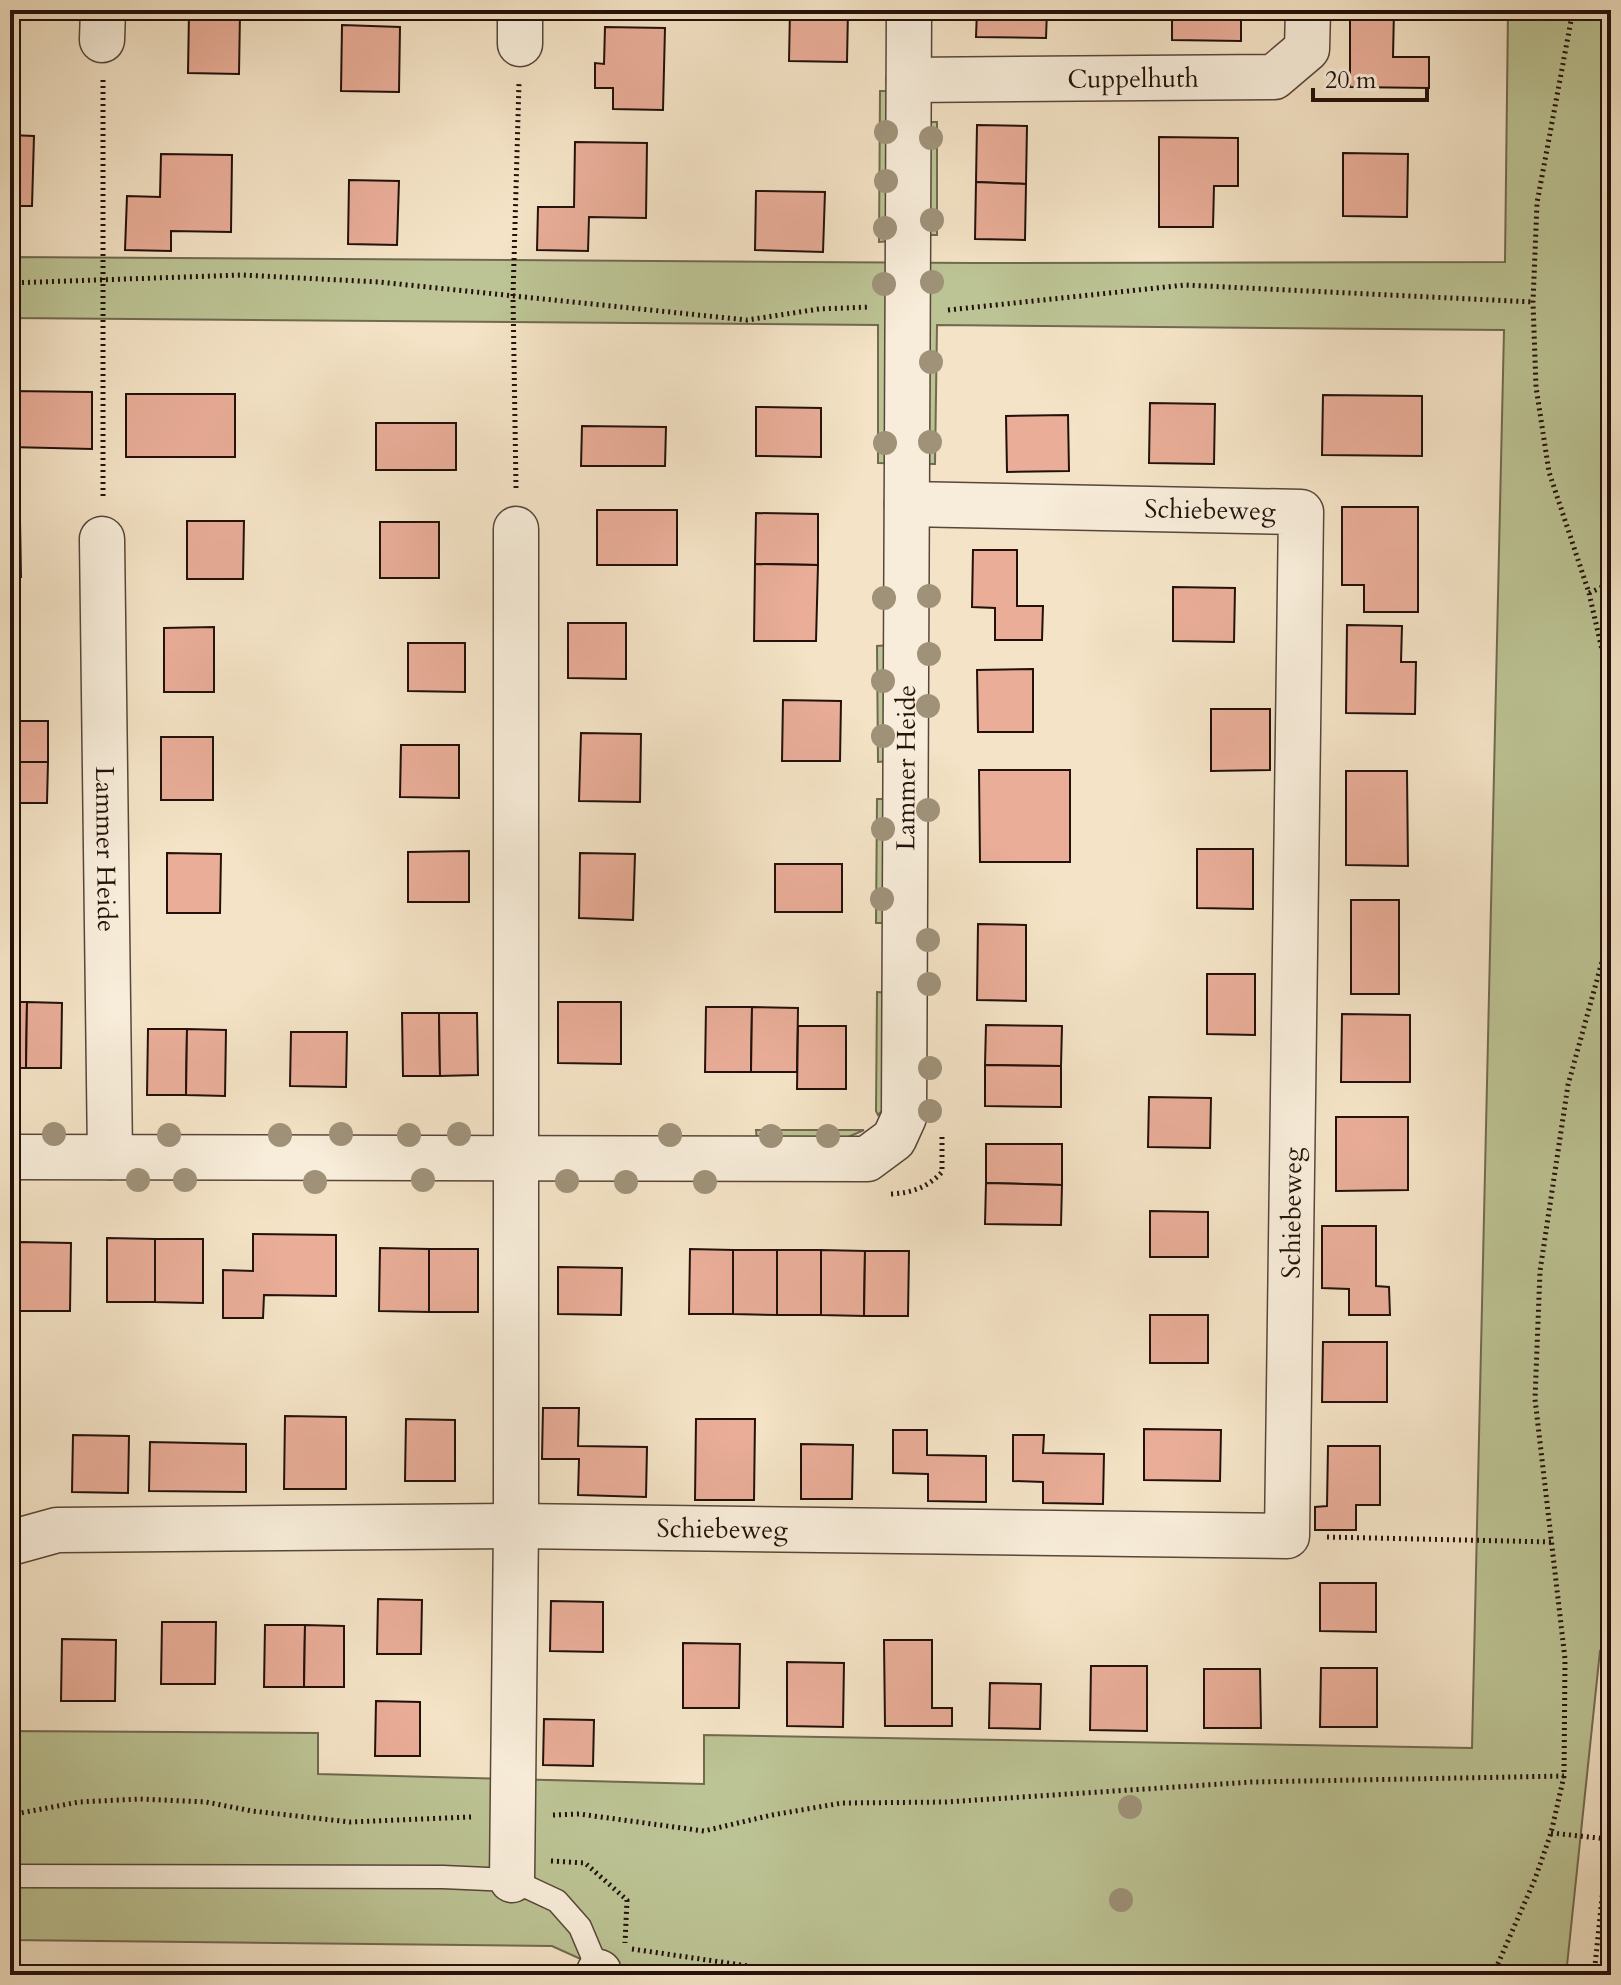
<svg xmlns="http://www.w3.org/2000/svg" width="1621" height="1985" font-family="Cardo,serif">
<style>
.green{fill:#bcc394;stroke:#706a4f;stroke-width:2}
.building{fill:#e9ad98;stroke:#23110a;stroke-width:2}
.lines{fill:none;stroke-linecap:round;stroke-linejoin:round}
.service-casing{stroke:#574639;stroke-width:25}
.minor-casing{stroke:#574639;stroke-width:47}
.path{stroke:#23110a;stroke-width:5;stroke-dasharray:2 4;stroke-linecap:butt}
.service{stroke:#f8edda;stroke-width:22}
.minor{stroke:#f8edda;stroke-width:44}
.tree{fill:#9f9279}
.labels{text-anchor:middle;dominant-baseline:central;stroke-width:8;stroke-linejoin:round;paint-order:stroke}
.street-label{font-size:26px;fill:#23110a;stroke:#f8edda}
</style>
<rect width="100%" height="100%" fill="#f4e3c6"/>
<filter id="stains"><feTurbulence type="fractalNoise" baseFrequency=".0025" numOctaves="4"/><feColorMatrix values="0 0 0 0 .2 0 0 0 0 .09 0 0 0 0 .02 0 0 0 .5 -.17"/></filter>
<radialGradient id="worn" r=".72"><stop offset=".6" stop-color="#630" stop-opacity="0"/><stop offset="1" stop-color="#630" stop-opacity=".3"/></radialGradient>
<g class="green">
<path d="M1508,10H1611V1648L1610,1653L1600,1651L1566,1975H616L552,1946L10,1940V1731L318,1733V1774L704,1784V1735L1472,1748L1504,330L937,325L935,464L878,463V325L10,318V257L974,263L1505,262Z"/>
<path d="M880,91H892L891,241L879,242Z"/>
<rect x="925" y="122" width="12" height="113"/>
<path d="M889,645L890,761L878,762L877,646Z"/>
<path d="M877,799H890L889,923H876Z"/>
<path d="M877,992L889,993L883,1110L878,1115L876,1111Z"/>
<path d="M756,1130H864L846,1138L757,1142Z"/>
</g>
<g class="building">
<path d="M790,10H848L847,62L789,61Z"/>
<path d="M977,10H1047L1046,38L976,37Z"/>
<path d="M1172,10H1241V41L1172,40Z"/>
<path d="M1350,10H1394L1393,57H1429V88L1350,87Z"/>
<path d="M189,12L240,13L239,74L188,73Z"/>
<path d="M342,25L400,27L399,92L341,91Z"/>
<path d="M605,27L665,28L663,110L613,109V88H595V63L604,64Z"/>
<path d="M977,125L1027,126L1026,184L976,182Z"/>
<path d="M10,135L34,136L32,206H10Z"/>
<path d="M1159,137L1238,138V186H1214L1213,227H1159Z"/>
<path d="M575,142L647,143L646,218L589,217L588,251L537,250L538,207H574Z"/>
<path d="M1343,153L1408,154L1407,217L1343,216Z"/>
<path d="M161,154L232,155L231,232L171,231V251L125,250L127,196L160,197Z"/>
<path d="M349,180L399,181L397,245L348,244Z"/>
<path d="M976,182L1026,184L1025,240L975,239Z"/>
<path d="M756,191L825,192L823,252L755,250Z"/>
<path d="M10,391L92,392V449L10,447Z"/>
<rect x="126" y="394" width="109" height="63"/>
<path d="M1323,395L1422,396V456L1322,455Z"/>
<path d="M1150,403L1215,404L1214,464L1149,463Z"/>
<path d="M756,407L821,408V457L756,456Z"/>
<path d="M1068,415L1069,471L1007,472L1006,416Z"/>
<rect x="376" y="423" width="80" height="47"/>
<path d="M582,426L666,427L665,466H581Z"/>
<path d="M1342,507H1418V612H1364V585H1342Z"/>
<rect x="597" y="510" width="80" height="55"/>
<path d="M756,513L818,514V565L755,564Z"/>
<path d="M10,521H20L21,577H10Z"/>
<path d="M187,521H244L243,579H187Z"/>
<rect x="380" y="522" width="59" height="56"/>
<path d="M973,550H1017V606H1043L1042,640H995V608L972,607Z"/>
<path d="M755,564L818,565L816,641H754Z"/>
<path d="M1173,587L1235,588L1234,642L1173,641Z"/>
<path d="M568,623H626V679L568,678Z"/>
<path d="M1347,625L1402,626L1401,662H1416L1415,714L1346,713Z"/>
<path d="M214,627V692H164V628Z"/>
<path d="M408,643H465V692L408,691Z"/>
<path d="M1033,669V732H978L977,670Z"/>
<path d="M783,700L841,701L840,761H782Z"/>
<path d="M1211,709H1270V770L1211,771Z"/>
<rect x="10" y="721" width="38" height="41"/>
<path d="M581,733L641,734L640,802L579,801Z"/>
<rect x="161" y="737" width="52" height="63"/>
<path d="M401,745H459V798L400,797Z"/>
<path d="M10,762H48L47,803H10Z"/>
<path d="M979,770H1070V862H980Z"/>
<path d="M1346,771H1407L1408,866L1346,865Z"/>
<path d="M10,833L19,834V876H10Z"/>
<path d="M1197,849H1253V909L1197,908Z"/>
<path d="M469,851V902H408V852Z"/>
<path d="M167,853L221,854L220,913H167Z"/>
<path d="M580,853L635,854L633,920L579,918Z"/>
<rect x="775" y="864" width="67" height="48"/>
<rect x="10" y="876" width="9" height="43"/>
<rect x="1351" y="900" width="48" height="94"/>
<path d="M978,924L1026,925V1001L977,1000Z"/>
<path d="M1207,974H1255V1035L1207,1034Z"/>
<path d="M10,1002H27L26,1068H10Z"/>
<path d="M27,1002L62,1003L61,1068H26Z"/>
<path d="M558,1002H621V1064L558,1063Z"/>
<path d="M706,1007H752L751,1072H705Z"/>
<path d="M752,1007L798,1008L797,1072H751Z"/>
<path d="M402,1013H439L440,1076H403Z"/>
<path d="M439,1013H477L478,1075L440,1076Z"/>
<path d="M1342,1014L1410,1015V1082H1341Z"/>
<path d="M986,1025L1062,1026L1061,1066L985,1065Z"/>
<path d="M798,1026H846V1089H797Z"/>
<path d="M148,1029H187L186,1095H147Z"/>
<path d="M187,1029L226,1030L225,1096L186,1095Z"/>
<path d="M291,1032H347L346,1087L290,1086Z"/>
<path d="M985,1065L1061,1066V1107L985,1106Z"/>
<path d="M1149,1097L1211,1098L1210,1148L1148,1147Z"/>
<path d="M1336,1117H1408V1190L1336,1191Z"/>
<path d="M986,1144H1062V1185L986,1183Z"/>
<path d="M986,1183L1062,1185L1061,1225L985,1224Z"/>
<path d="M1150,1211L1208,1212V1257H1150Z"/>
<path d="M1322,1226H1376V1286L1389,1287L1390,1315H1349V1289L1322,1288Z"/>
<path d="M253,1234L336,1235V1296L264,1295L263,1318H223V1270L253,1271Z"/>
<path d="M107,1238L155,1239V1302H107Z"/>
<path d="M155,1239H203V1303L155,1302Z"/>
<rect x="10" y="1242" width="10" height="69"/>
<path d="M20,1242L71,1243L70,1311H20Z"/>
<path d="M380,1248L429,1249V1312L379,1311Z"/>
<rect x="429" y="1249" width="49" height="63"/>
<path d="M690,1249L733,1250V1314H689Z"/>
<path d="M733,1250H777V1315L733,1314Z"/>
<rect x="777" y="1250" width="44" height="65"/>
<path d="M821,1250L865,1251L864,1316L821,1315Z"/>
<path d="M865,1251H909L908,1316H864Z"/>
<path d="M558,1267L622,1268L621,1315L558,1314Z"/>
<rect x="1150" y="1315" width="58" height="48"/>
<path d="M1323,1342H1387V1402H1322Z"/>
<path d="M543,1408H579L578,1446L647,1447L646,1497L578,1495L579,1459H542Z"/>
<path d="M285,1416L346,1417V1489H284Z"/>
<path d="M406,1419L455,1420V1481H405Z"/>
<path d="M696,1419H755L754,1500H695Z"/>
<path d="M1144,1429L1221,1430L1220,1481L1144,1480Z"/>
<path d="M893,1430H927V1455L986,1456V1502L928,1501V1474L893,1473Z"/>
<path d="M73,1435L129,1436L128,1493L72,1492Z"/>
<path d="M1013,1435H1044L1043,1453L1104,1454L1103,1504L1043,1503V1482L1013,1481Z"/>
<path d="M150,1442L246,1444V1492L149,1491Z"/>
<path d="M801,1444L853,1445L852,1499H801Z"/>
<path d="M1328,1446H1380V1505H1356V1530H1315V1507L1327,1506Z"/>
<path d="M1320,1583H1376V1632L1320,1631Z"/>
<path d="M378,1599L422,1600L421,1654H377Z"/>
<path d="M551,1601L603,1602V1652L550,1651Z"/>
<path d="M162,1622H216L215,1684H161Z"/>
<path d="M265,1625H305L304,1687H264Z"/>
<path d="M305,1625L344,1626V1687H304Z"/>
<path d="M62,1639L116,1640L115,1701H61Z"/>
<path d="M884,1640H932V1708H952V1726H885Z"/>
<path d="M683,1643L740,1644L739,1708H683Z"/>
<path d="M787,1662L844,1663L843,1727L787,1726Z"/>
<path d="M1091,1666H1147V1731L1090,1730Z"/>
<path d="M1321,1668H1377V1727H1320Z"/>
<path d="M1204,1669H1260L1261,1728H1204Z"/>
<path d="M990,1683L1041,1684L1040,1729L989,1728Z"/>
<path d="M376,1701L420,1702V1756H375Z"/>
<path d="M544,1719L594,1720L593,1766L543,1765Z"/>
</g>
<g class="lines">
<defs>
<path id="service" d="M10,1876L443,1877L512,1880L557,1901L580,1927L599,1972"/>
<g id="minor">
<path d="M102,40L103,10"/>
<path d="M520,44V10"/>
<path id="s1" d="M909,80L1274,77L1307,49L1308,10"/>
<path id="s2" d="M102,539L110,1157"/>
<path id="s3" d="M10,1157L867,1159L894,1139L904,1117L909,10"/>
<path id="s4" d="M10,1543L57,1530L516,1526L1287,1536L1301,512L907,504"/>
<path d="M512,1880L516,1526V529"/>
<path d="M598,1975L599,1972"/>
</g>
</defs>
<use href="#service" class="service-casing"/>
<use href="#minor" class="minor-casing"/>
<g class="path">
<path d="M1573,10L1537,203L1533,302L1536,387L1549,472L1589,593L1611,689"/>
<path d="M103,80V498"/>
<path d="M10,283L242,275L379,282L747,320L819,309L870,307"/>
<path d="M948,310L1185,285L1533,302"/>
<path d="M516,488L513,296L519,82"/>
<path d="M1589,593L1611,583"/>
<path d="M891,1194C912,1193 928,1187 942,1172V1136"/>
<path d="M1327,1537L1553,1542"/>
<path d="M10,1815L79,1802L140,1799L206,1802L252,1811L350,1822L471,1817"/>
<path d="M553,1815L579,1814L704,1831L772,1815L842,1803L946,1802L1252,1782L1564,1776"/>
<path d="M1551,1833L1608,1839"/>
<path d="M551,1861L585,1863L627,1900L625,1943"/>
<path d="M632,1949L762,1968L784,1975"/>
<path d="M1493,1975L1535,1879L1551,1833L1564,1776L1565,1659L1535,1399L1540,1271L1568,1085L1611,929"/>
<path d="M1594,1975L1611,1811"/>
</g>
<use href="#service" class="service"/>
<use href="#minor" class="minor"/>
</g>
<g class="tree">
<circle cx="886" cy="132" r="12"/>
<circle cx="931" cy="138" r="12"/>
<circle cx="886" cy="181" r="12"/>
<circle cx="932" cy="220" r="12"/>
<circle cx="885" cy="228" r="12"/>
<circle cx="932" cy="282" r="12"/>
<circle cx="884" cy="284" r="12"/>
<circle cx="931" cy="362" r="12"/>
<circle cx="930" cy="442" r="12"/>
<circle cx="885" cy="443" r="12"/>
<circle cx="929" cy="596" r="12"/>
<circle cx="884" cy="598" r="12"/>
<circle cx="929" cy="654" r="12"/>
<circle cx="883" cy="681" r="12"/>
<circle cx="928" cy="706" r="12"/>
<circle cx="883" cy="736" r="12"/>
<circle cx="928" cy="810" r="12"/>
<circle cx="883" cy="829" r="12"/>
<circle cx="882" cy="899" r="12"/>
<circle cx="928" cy="940" r="12"/>
<circle cx="929" cy="984" r="12"/>
<circle cx="930" cy="1068" r="12"/>
<circle cx="930" cy="1111" r="12"/>
<circle cx="54" cy="1134" r="12"/>
<circle cx="341" cy="1134" r="12"/>
<circle cx="459" cy="1134" r="12"/>
<circle cx="169" cy="1135" r="12"/>
<circle cx="280" cy="1135" r="12"/>
<circle cx="409" cy="1135" r="12"/>
<circle cx="670" cy="1135" r="12"/>
<circle cx="771" cy="1136" r="12"/>
<circle cx="828" cy="1136" r="12"/>
<circle cx="138" cy="1180" r="12"/>
<circle cx="185" cy="1180" r="12"/>
<circle cx="423" cy="1180" r="12"/>
<circle cx="567" cy="1181" r="12"/>
<circle cx="315" cy="1182" r="12"/>
<circle cx="626" cy="1182" r="12"/>
<circle cx="705" cy="1182" r="12"/>
<circle cx="1130" cy="1807" r="12"/>
<circle cx="1121" cy="1900" r="12"/>
</g>
<g class="labels">
<g class="street-label">
<text stroke="none"><textPath href="#s1" startOffset="224">Cuppelhuth</textPath></text>
<text transform="translate(1210 510) rotate(1)">Schiebeweg</text>
<text stroke="none"><textPath href="#s3" startOffset="1264">Lammer Heide</textPath></text>
<text stroke="none"><textPath href="#s2" startOffset="310">Lammer Heide</textPath></text>
<text stroke="none"><textPath href="#s4" startOffset="1602">Schiebeweg</textPath></text>
<text stroke="none"><textPath href="#s4" startOffset="714">Schiebeweg</textPath></text>
</g>
</g>
<rect width="1621" height="1985" fill="none" stroke="#f4e3c6" stroke-width="40"/>
<rect x="12" y="12" width="1597" height="1961" fill="none" stroke="#23110a" stroke-width="4"/>
<rect x="20" y="20" width="1581" height="1945" fill="none" stroke="#23110a" stroke-width="2"/>
<path d="M1313 88v12h114v-12" fill="none" stroke="#23110a" stroke-width="4"/>
<text x="1325" y="88" font-size="24" fill="#23110a" stroke="#f8edda" stroke-width="6" paint-order="stroke">20 m</text>
<rect width="100%" height="100%" filter="url(#stains)"/>
<rect width="100%" height="100%" fill="url(#worn)"/>
</svg>
